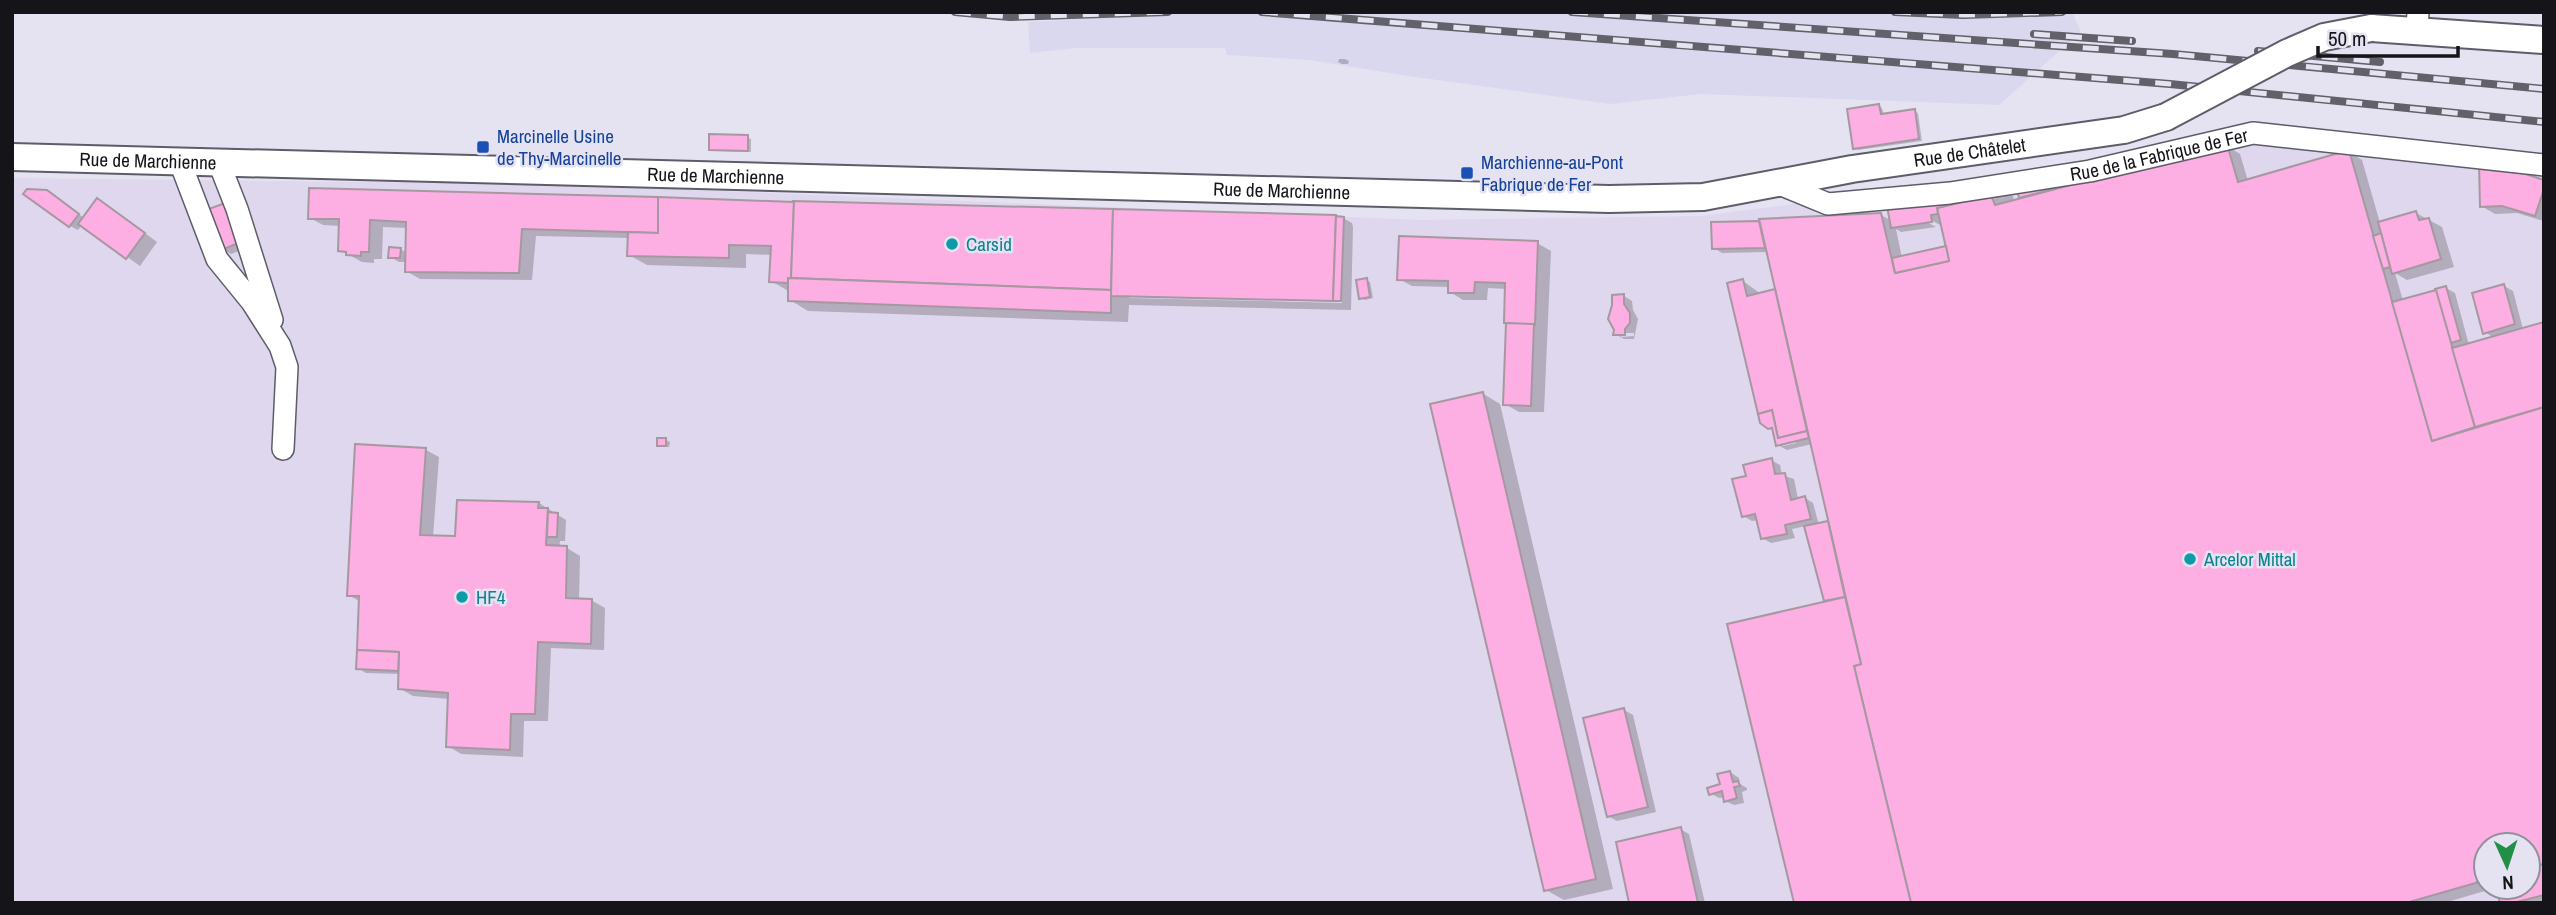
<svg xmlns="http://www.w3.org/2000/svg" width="2556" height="915" font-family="'Archivo Narrow',sans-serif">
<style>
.built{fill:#dad8ee}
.industrial{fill:#dfd7ed;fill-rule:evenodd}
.shadow{fill:#0003;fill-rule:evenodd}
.building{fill:#fdaee3;stroke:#a698a1;stroke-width:2}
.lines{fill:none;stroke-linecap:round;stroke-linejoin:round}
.minor-casing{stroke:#5d5c68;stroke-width:24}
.major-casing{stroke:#5d5c68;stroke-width:30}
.minor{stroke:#fff;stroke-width:21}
.major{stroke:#fff;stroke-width:26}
.rail-casing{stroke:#626169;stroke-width:8}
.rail{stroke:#e5e3f2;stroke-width:5;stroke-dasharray:16;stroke-linecap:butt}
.major-bridge-casing{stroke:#5d5c68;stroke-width:30;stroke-linecap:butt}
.major-bridge{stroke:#fff;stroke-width:26}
.transit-dot{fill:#1a4fb4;stroke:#e5e3f2;stroke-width:2.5}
.culture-dot{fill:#0f9aa8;stroke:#e5e3f2;stroke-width:2.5}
.labels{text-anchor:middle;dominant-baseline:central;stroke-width:5;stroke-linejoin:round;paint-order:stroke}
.transit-label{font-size:19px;fill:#164399;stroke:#e5e3f2;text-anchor:start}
.street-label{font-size:19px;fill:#141419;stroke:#e5e3f2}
.culture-label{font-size:19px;fill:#0d838f;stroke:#e5e3f2;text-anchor:start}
</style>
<rect width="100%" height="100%" fill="#e5e3f2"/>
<path class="built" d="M1012,12H2072L2081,32L1999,105L1701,94L1610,104L1408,76L1309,60L1227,55L1225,48H1077L1030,53L1028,22L1089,19Z"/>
<path class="industrial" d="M2216,139L2544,174V903H12V178L549,184L1422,220L1701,216L1971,181ZM2486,845H2528V887H2486Z"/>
<g class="shadow">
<path d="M1339,59H1345L1349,61L1348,64H1342L1338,62Z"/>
<path d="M1879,106L1882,108L1884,115L1914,111L1918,113L1922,141L1858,150L1854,148Z"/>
<path d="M747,137L751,139V152L715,151L711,149Z"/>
<path d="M2227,146L2240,154L2248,181L2349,152L2362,160L2380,223L2416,213L2442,227L2454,267L2407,280L2395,273L2403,301L2446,288L2455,293L2469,345L2494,338L2485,332L2504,286L2513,291L2523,329L2544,323V903H2502L2498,887L2444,903H1795L1829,602L1826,600L1806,526L1792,529L1795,538L1771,543L1762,538L1758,520L1752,521L1743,516L1748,477L1771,460L1780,465L1782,475L1794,479L1798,499L1805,498L1813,503L1819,525L1830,522L1812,444L1787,450L1778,445L1775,431L1769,428L1743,281L1761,294L1774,290L1778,292L1768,252L1722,253L1714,248L1759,223L1762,225L1881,215L1892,221L1889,208L1990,197L1995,199L1994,196L1999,195L2003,198V194H2009L2013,196L2014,202L2024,199L2021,197L2067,185L2068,188ZM1925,217L1942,226L1948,247L1902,258L1896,229L1901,232L1936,227L1923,220ZM1795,439L1796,443L1783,446V442ZM2486,845H2528V887H2486Z"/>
<path d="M2544,182V221L2517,213L2495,214L2481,206Z"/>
<path d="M56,197L84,218L111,208L157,242L140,266L82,225L78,230L70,226Z"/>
<path d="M796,203L1343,218L1352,223L1353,227L1351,310L1129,305L1128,322L808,311L790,300V292L771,281L772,255L746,254V268L647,265L629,255L630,238L536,236L532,280L420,279L406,271L407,262H399L390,257L400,249L407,253V228L383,227L382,259H374V263L362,262L340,250L341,226L323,225L310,218ZM1129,294L1342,300V303L1129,298Z"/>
<path d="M233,210L247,248L231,254L222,249Z"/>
<path d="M1537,243L1551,251L1544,412H1519L1505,404L1507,289L1488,288L1487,300H1463L1450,292V287L1412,286L1399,279Z"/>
<path d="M1366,280L1370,282L1373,298L1365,300L1361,298Z"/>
<path d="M1624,296L1632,301L1633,310L1638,319L1634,339H1624L1615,334ZM1621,333H1634V336L1621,337Z"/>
<path d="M1482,393L1500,404L1613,889L1564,900L1546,890Z"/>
<path d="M666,440L670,442L669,447L658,445Z"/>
<path d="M426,450L439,457L433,537L457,538L539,503L566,520L565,541H560L559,548H567L580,556L579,600H591L605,608L604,650L551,648L548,721H524L523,757L461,754L448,746L450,699L413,696L399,688L400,674L366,673L358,668L361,602L348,595Z"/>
<path d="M1624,710L1633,715L1656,812L1617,821L1608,816Z"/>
<path d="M1730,772L1739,778L1740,784L1747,788V790L1742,792L1744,803L1734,805L1725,801V797L1719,798L1710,793L1722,785Z"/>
<path d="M1680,829L1689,834L1705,903H1631Z"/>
</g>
<g class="building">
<path d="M1879,104L1881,114L1915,109L1919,139L1853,149L1847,109Z"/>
<path d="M709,134L748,135V151L709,150Z"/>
<path d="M2227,144L2238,182L2349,150L2432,441L2544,407V864L2528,868V845H2486V880L2406,903H1911L1854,666L1861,664L1759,219L1881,213L1895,273L1949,261L1937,208L1991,195L1995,205Z"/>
<path d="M2479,163L2495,164L2544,180V189L2535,216L2502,206L2480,207Z"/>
<path d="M2064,181L2065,186L2019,198L2017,189Z"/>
<path d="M309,188L658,197V233L522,229L519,273L405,272L406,222L370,220L369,252H361V256L346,255V252L338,251L339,219H308Z"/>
<path d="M27,189L47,190L79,214L69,227L23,194Z"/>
<path d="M1991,195L1937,208L1938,214L1931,215L1932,222L1891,228L1887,206Z"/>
<path d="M658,197L794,202L791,278H788V283L769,282L771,246L729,245V258L627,256L628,232L658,233Z"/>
<path d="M97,198L145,233L126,259L78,224Z"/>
<path d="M792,201L1113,209L1111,290L791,278L794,202Z"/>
<path d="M225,203L239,243L221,250L206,210Z"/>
<path d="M1113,209L1336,215L1333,301L1111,296Z"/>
<path d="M2416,211L2419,220L2429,218L2441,259L2392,274L2378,222Z"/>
<path d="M1336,216L1344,217L1341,301H1333Z"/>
<path d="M1759,221L1765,248L1712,249L1711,222Z"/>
<path d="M2381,233L2390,267L2383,269L2373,236Z"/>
<path d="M1399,236L1538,241L1535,325L1504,323L1505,283L1475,282L1474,293H1448V281L1397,280Z"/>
<path d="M1946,246L1949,261L1895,273L1892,258Z"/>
<path d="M389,247L401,248L400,258H388Z"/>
<path d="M788,278L1111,290V313L788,301Z"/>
<path d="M1367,278L1370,297L1359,299L1356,280Z"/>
<path d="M1743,279L1747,296L1775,289L1807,431L1778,438L1772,410L1758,414L1727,283Z"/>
<path d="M2504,284L2515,324L2483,334L2472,293Z"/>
<path d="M2446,286L2461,340L2451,343L2435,289Z"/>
<path d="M2436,290L2475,427L2432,441L2392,302Z"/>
<path d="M1624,294V304L1630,313V323L1625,329V335H1613L1614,330L1608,319L1612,305V295Z"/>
<path d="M2544,322V407L2475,427L2452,348Z"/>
<path d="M1506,323L1534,324L1531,406L1503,405Z"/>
<path d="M1483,392L1596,879L1544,891L1430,404Z"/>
<path d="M1772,410L1778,438L1807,431L1809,438L1776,446L1772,428L1768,429L1760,423L1758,414Z"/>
<rect x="657" y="438" width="9" height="8"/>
<path d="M355,444L426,448L420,535L455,536L457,500L539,502L538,508H548L546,545L567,546L566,598L592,599L591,644L538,642L535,714H511L510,750L446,747L448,693L398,689L399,652L357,650L359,596H347Z"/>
<path d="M1772,458L1775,474L1785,473L1791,500L1805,496L1811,519L1785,525L1787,534L1761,539L1755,514L1742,517L1732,479L1746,476L1743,465Z"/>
<path d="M548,512L558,513L557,537H547Z"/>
<path d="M1828,521L1845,597L1824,601L1804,526Z"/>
<path d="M1845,597L1861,664L1854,666L1911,903H1794L1727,624Z"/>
<path d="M357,650L399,652L398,671L356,669Z"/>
<path d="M1624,708L1648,807L1607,817L1583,718Z"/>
<path d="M1730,771L1733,782L1738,781L1740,786L1734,787L1737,798L1724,802L1722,791L1709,795L1707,788L1720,784L1717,774Z"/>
<path d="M1681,827L1698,903H1629L1616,842Z"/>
<path d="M2544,864V895L2513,903H2500L2496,887H2528V868Z"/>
</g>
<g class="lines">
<defs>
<g id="minor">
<path d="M2417,31L2418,12"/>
<path d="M180,162L217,259L252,302L280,346L287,367L283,449"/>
<path d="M219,163L237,209L272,320"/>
<path id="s1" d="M1777,183L1828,204L1950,193L2090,171L2253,133L2544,165"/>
</g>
<g id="major">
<path d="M2371,28L2544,40"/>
<path id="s2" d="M12,157L1609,199L1703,197L1852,169L2124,130L2166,117"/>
</g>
</defs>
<use href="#minor" class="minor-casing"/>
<use href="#major" class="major-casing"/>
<use href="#minor" class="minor"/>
<use href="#major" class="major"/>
<defs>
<g id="rail">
<path d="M955,12L1010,17L1168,12"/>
<path d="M1262,12L2170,84L2544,122"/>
<path d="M1572,12L2173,54L2544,89"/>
<path d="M1895,12L1963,15L2062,12"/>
<path d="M2034,34L2132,41"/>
<path d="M2258,51L2380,62"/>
</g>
</defs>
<use href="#rail" class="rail-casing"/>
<use href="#rail" class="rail"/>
<defs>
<path id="major-bridge" d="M2166,117L2287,53L2324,37L2371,28"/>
</defs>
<use href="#major-bridge" class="major-bridge-casing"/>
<use href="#major-bridge" class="major-bridge"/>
</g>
<g class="transit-dot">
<rect x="476" y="140" width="14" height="14" rx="3.5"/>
<rect x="1460" y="166" width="14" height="14" rx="3.5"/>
</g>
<g class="culture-dot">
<circle cx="952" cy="244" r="7"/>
<circle cx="2190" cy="559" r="7"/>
<circle cx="462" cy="597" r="7"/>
</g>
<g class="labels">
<g class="transit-label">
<text x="497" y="136">Marcinelle Usine<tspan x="497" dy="22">de Thy-Marcinelle</tspan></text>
<text x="1481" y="162">Marchienne-au-Pont<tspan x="1481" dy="22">Fabrique de Fer</tspan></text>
</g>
<g class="street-label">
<text stroke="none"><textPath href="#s2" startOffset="1962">Rue de Châtelet</textPath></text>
<text stroke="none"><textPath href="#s1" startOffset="390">Rue de la Fabrique de Fer</textPath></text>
<text stroke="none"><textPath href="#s2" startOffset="136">Rue de Marchienne</textPath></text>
<text stroke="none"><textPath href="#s2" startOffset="704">Rue de Marchienne</textPath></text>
<text stroke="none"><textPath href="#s2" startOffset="1270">Rue de Marchienne</textPath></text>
</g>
<g class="culture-label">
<text x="966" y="244">Carsid</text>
<text x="2204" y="559">Arcelor Mittal</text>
<text x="476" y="597">HF4</text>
</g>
</g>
<rect width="2556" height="915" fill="none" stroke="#141419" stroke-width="28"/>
<g transform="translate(2507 866) rotate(177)"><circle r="33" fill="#e5e3f2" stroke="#91909b" stroke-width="2"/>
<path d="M0-5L12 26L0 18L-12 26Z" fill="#228f47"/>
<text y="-10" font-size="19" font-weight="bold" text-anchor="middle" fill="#141419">N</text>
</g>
<path d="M2318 46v10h140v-10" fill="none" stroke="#141419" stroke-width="3.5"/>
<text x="2328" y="46" font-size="21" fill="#141419" stroke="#e5e3f2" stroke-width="5" paint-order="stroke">50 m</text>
</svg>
